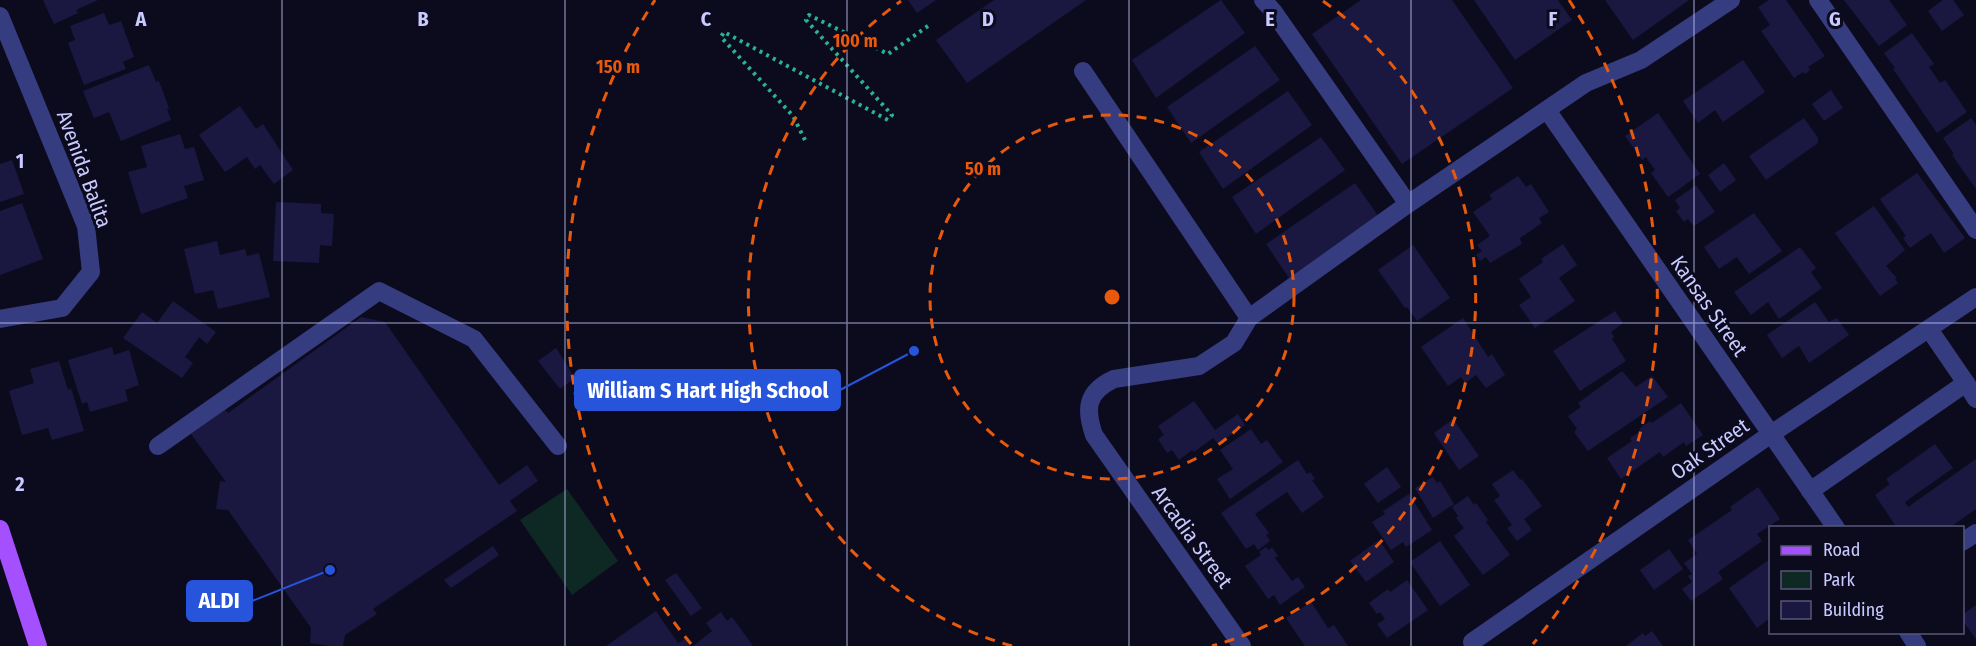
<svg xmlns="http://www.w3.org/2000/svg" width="1976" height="646" font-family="'Fira Sans Condensed',sans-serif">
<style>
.green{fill:#0e2824}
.building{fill:#1a1740}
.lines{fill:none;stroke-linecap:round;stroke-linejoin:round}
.path{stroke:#2ab297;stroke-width:4;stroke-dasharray:3 4.5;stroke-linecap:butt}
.minor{stroke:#353c7f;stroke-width:18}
.major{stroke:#a550ff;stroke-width:18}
.grid{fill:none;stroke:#c9caff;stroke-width:1.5;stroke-opacity:0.55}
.ring{fill:none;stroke:#e8590c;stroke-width:3;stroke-dasharray:10 8}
.labels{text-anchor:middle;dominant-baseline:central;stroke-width:6;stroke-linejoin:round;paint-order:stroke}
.street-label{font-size:21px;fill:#c9caff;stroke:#0c0b1e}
.grid-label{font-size:20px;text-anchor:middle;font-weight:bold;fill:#c9caff;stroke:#0c0b1e;stroke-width:6;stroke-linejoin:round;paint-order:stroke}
.centre{fill:#e8590c;stroke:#0c0b1e;stroke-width:3}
.ring-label{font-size:18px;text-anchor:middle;font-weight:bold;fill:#e8590c;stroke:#0c0b1e;stroke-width:6;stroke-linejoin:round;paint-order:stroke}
.leader{fill:none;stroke:#2654da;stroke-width:2}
.callout-dot{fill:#2654da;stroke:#0c0b1e;stroke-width:2}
.callout{fill:#2654da;stroke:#2654da;stroke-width:2}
.callout-label{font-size:22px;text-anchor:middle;font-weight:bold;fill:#fff}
</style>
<rect width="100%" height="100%" fill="#0c0b1e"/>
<path class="green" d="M567,489L618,561L572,595L520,520Z"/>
<g class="building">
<path d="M43,0H98L76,10L78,13L54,24Z"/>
<path d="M908,0H936L917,13Z"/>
<path d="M994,0H1086L967,83L936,40Z"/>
<path d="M1221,0L1245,33L1156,98L1132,60Z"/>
<path d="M1361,0H1452L1513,88L1402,164L1312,34Z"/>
<path d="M1474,0H1558L1572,20L1515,60Z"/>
<path d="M1605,0H1689L1633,40Z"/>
<path d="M1769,0H1786L1825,56L1808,67L1810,70L1805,74L1803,72L1794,78L1761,31L1770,25L1758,7Z"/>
<path d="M1844,0H1889L1907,25L1879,46Z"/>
<path d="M1943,0H1953L1964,15L1942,31L1928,11Z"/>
<path d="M104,13L109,25L121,21L134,57L123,62L126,69L84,85L68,43L75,40L70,26Z"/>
<path d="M1912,33L1934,64L1929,67L1940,83L1945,80L1967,112L1937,133L1893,69L1895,68L1884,53Z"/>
<path d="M1255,46L1280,80L1191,143L1167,107Z"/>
<path d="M1743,60L1765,92L1723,122L1715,110L1698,123L1683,101Z"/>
<path d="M149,65L156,82L159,81L169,108L167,109L171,120L121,141L109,112L94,118L83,91Z"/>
<path d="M1831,90L1843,108L1824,121L1812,104Z"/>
<path d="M1288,91L1312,125L1223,189L1199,152Z"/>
<path d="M240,106L256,129L263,124L293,170L274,184L260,165L255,169L247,157L225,172L199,135Z"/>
<path d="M1658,113L1700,174L1668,197L1651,173L1655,170L1646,157L1642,160L1625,136Z"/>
<path d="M1804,118L1818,138V143L1766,180L1749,156Z"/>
<path d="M1971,118L1976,125V189L1952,155L1954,154L1943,138Z"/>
<path d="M180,134L185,149L194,147L204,180L184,186L188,198L141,214L128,172L147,167L141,146Z"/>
<path d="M1321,137L1345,170L1256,234L1232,197Z"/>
<path d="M12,160L24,194L0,202V164Z"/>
<path d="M1724,163L1736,180L1720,192L1708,175Z"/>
<path d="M1917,173L1965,238L1944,253L1931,233L1910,248L1903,238L1906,236L1880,199Z"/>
<path d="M1518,176L1526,187L1531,184L1549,212L1539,218L1542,223L1520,238L1522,244L1490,263L1486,257L1480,261L1476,255L1482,251L1477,245L1490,236L1473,212L1492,199L1489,195Z"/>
<path d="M1355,183L1379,217L1291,281L1266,244Z"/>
<path d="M1696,185L1715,212L1694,226L1688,219L1684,222L1676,211L1680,208L1675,200Z"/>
<path d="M276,202L321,204V213L334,214L332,246L320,245L319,263L273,261Z"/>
<path d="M22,203L43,259L0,275V211Z"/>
<path d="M1874,206L1905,250L1886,266L1897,278L1895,279L1898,283L1880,296L1835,233Z"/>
<path d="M1754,213L1782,251L1749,274L1737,257L1719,269L1704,247Z"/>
<path d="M217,241L220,255L245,249L247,256L259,253L270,297L218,309L213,290L195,294L184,249Z"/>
<path d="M1563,244L1577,265L1559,278L1575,301L1535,328L1519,305L1531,297L1519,279L1543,262L1541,259Z"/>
<path d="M1413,245L1450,298L1417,321L1407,307L1405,308L1378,270Z"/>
<path d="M1800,247L1816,268L1811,272L1822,288L1779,319L1768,302L1751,315L1734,292Z"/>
<path d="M173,301L216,332L207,344L199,337L185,357L193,363L182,378L123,338L142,312L157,323Z"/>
<path d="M1815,302L1829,322L1837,318L1849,335L1809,363L1799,346L1782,358L1767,335Z"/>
<path d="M1615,311L1623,323L1611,332L1614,337L1612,339L1626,361L1580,391L1553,351Z"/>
<path d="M361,317L385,322L499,485L527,465L538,481L510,501L517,511L373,609L377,614L345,635L343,646H330L310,643L311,628L228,510L216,509L220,481L226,482L191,434L225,410L228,413Z"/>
<path d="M1463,318L1488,357L1492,354L1505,375L1486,388L1476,375L1465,383L1461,377L1448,386L1421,347Z"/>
<path d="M112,347L114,355L129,350L139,385L125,390L128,401L90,412L87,402L82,404L68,360Z"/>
<path d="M556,348L575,378L560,389L538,361Z"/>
<path d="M59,361L68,390L71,388L84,431L52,440L48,428L22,435L9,391L34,383L30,369Z"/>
<path d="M1622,371L1636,387L1652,376L1668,397L1588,451L1574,432L1577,429L1568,416L1581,407L1578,403Z"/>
<path d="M1194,401L1215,430L1238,414L1245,425L1218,444L1213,438L1194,452L1192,450L1179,460L1172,450L1167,453L1158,439L1164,435L1158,426Z"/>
<path d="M1681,403L1703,435L1686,446L1684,442L1663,457L1660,452L1621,479L1607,458L1632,441L1630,438L1641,431L1639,429L1650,421L1652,423Z"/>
<path d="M1453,419L1479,456L1459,470L1434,433Z"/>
<path d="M1251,429L1261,444L1267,440L1283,462L1230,499L1217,479L1233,469L1220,450Z"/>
<path d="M1935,444L1953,468L1905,502L1908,507L1976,459V509L1949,528H1897L1875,495L1890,484L1886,479Z"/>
<path d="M1298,460L1307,474L1310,472L1315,479L1312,480L1324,497L1302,513L1287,492L1255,514L1269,533L1266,535L1270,541L1258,550L1254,544L1246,549L1221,513Z"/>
<path d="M1387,467L1401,487L1378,503L1364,484Z"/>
<path d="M1513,470L1520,480L1522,479L1542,506L1524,519L1532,530L1517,541L1507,528L1512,525L1494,500L1500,496L1492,484Z"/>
<path d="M1433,477L1437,483L1440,481L1454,504L1433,518L1415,488Z"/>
<path d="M1758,487L1780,519L1757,534L1762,541L1718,572L1723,579L1691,601L1682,589L1692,582L1688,576L1692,574L1684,563L1697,554L1688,540L1732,510L1730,507Z"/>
<path d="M1409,494L1432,530L1406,547L1403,542L1391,550L1372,522L1385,514L1383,511Z"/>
<path d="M1468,496L1474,505L1476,503L1488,520L1486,522L1510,555L1483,575L1454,536L1464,528L1456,518L1458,516L1452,507Z"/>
<path d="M1379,540L1394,562L1366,582L1350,561Z"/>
<path d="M1440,541L1470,585L1440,606L1410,562Z"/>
<path d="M493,546L499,555L451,588L444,580Z"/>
<path d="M1266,547L1269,550L1272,547L1278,556L1275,558L1292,581L1298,577L1305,587L1280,605L1274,595L1268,599L1245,566L1261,555L1259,552Z"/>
<path d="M1669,549L1683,569L1654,590L1640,570Z"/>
<path d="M1770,559V618L1757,628L1729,588Z"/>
<path d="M676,573L702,608L691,616L665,580Z"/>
<path d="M1407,580L1428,610L1387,638L1377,624L1385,619L1380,612L1377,614L1369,603L1388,589L1390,592Z"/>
<path d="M1311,602L1328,628L1334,625L1348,646H1305L1286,618Z"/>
<path d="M1976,605V639L1962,620V615Z"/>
<path d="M656,611L678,643L685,639L690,646H606Z"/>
<path d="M721,612L727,621L732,617L753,646H693L712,631L706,623Z"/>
<path d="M1652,631L1663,646H1626L1643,633L1645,636Z"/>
</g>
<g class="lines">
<path class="path" d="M805,140L793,116L721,37L724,32L888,120L892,115L806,20L809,15L888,54L928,26"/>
<g class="minor">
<path d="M1263,0L1273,11L1408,204"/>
<path d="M1818,0L1976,230"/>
<path d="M0,16L86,226L91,272L62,308L0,319"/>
<path d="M1083,71L1249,318"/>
<path d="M1547,110L1836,528"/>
<path d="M1929,329L1966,383"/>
<path d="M158,446L379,291L474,339L558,446"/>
<path d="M1810,491L1966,383L1976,399"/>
<path d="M1962,542L1976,533"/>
<path d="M1908,632L1917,646"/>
<path d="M1472,642L1771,434L1976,297"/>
<path d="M1242,646L1094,435C1085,409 1086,392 1114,379L1199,366L1234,343L1249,318L1408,204L1586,83L1641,60L1731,0"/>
</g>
<path class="major" d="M0,529L38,646"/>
</g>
<path class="grid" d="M282,0V646M565,0V646M847,0V646M1129,0V646M1411,0V646M1694,0V646M0,323H1976"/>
<g class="ring">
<circle cx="1112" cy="297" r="182"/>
<path d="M1012 646A363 363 0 0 1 901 1M1323 1A363 363 0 0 1 1212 646"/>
<path d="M691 644A545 545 0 0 1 655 0M1569 0A545 545 0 0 1 1533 644"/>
</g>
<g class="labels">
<g class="street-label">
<text transform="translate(84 169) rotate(70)">Avenida Balita</text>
<text transform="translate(1709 306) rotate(55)">Kansas Street</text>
<text transform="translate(1710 449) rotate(-35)">Oak Street</text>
<text transform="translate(1192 537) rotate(54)">Arcadia Street</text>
</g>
</g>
<g class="grid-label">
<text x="141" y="26">A</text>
<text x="423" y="26">B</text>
<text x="706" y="26">C</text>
<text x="988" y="26">D</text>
<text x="1270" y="26">E</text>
<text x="1553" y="26">F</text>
<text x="1835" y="26">G</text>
<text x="20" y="168">1</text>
<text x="20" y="491">2</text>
</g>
<circle cx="1112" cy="297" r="9" class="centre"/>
<g class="ring-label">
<text x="855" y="47">100 m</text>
<text x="618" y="73">150 m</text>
<text x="983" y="175">50 m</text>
</g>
<path class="leader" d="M914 351L840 390M330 570L252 601"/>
<g class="callout-dot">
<circle cx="914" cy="351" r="6"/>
<circle cx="330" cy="570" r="6"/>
</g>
<g class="callout">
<rect x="575" y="370" width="265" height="40" rx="6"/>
<rect x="187" y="581" width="65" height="40" rx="6"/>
</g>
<g class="callout-label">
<text x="708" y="398">William S Hart High School</text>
<text x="219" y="608">ALDI</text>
</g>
<rect x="1769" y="526" width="195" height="108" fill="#0c0b1e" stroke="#585778" stroke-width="1.5"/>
<rect x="1781" y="546" width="30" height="9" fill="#a550ff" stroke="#585778" stroke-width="1.5"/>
<text x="1823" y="556" font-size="18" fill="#c9caff">Road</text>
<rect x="1781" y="571" width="30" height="18" fill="#0e2824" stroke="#585778" stroke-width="1.5"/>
<text x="1823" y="586" font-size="18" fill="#c9caff">Park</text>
<rect x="1781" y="601" width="30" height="18" fill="#1a1740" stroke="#585778" stroke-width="1.5"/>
<text x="1823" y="616" font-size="18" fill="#c9caff">Building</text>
</svg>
